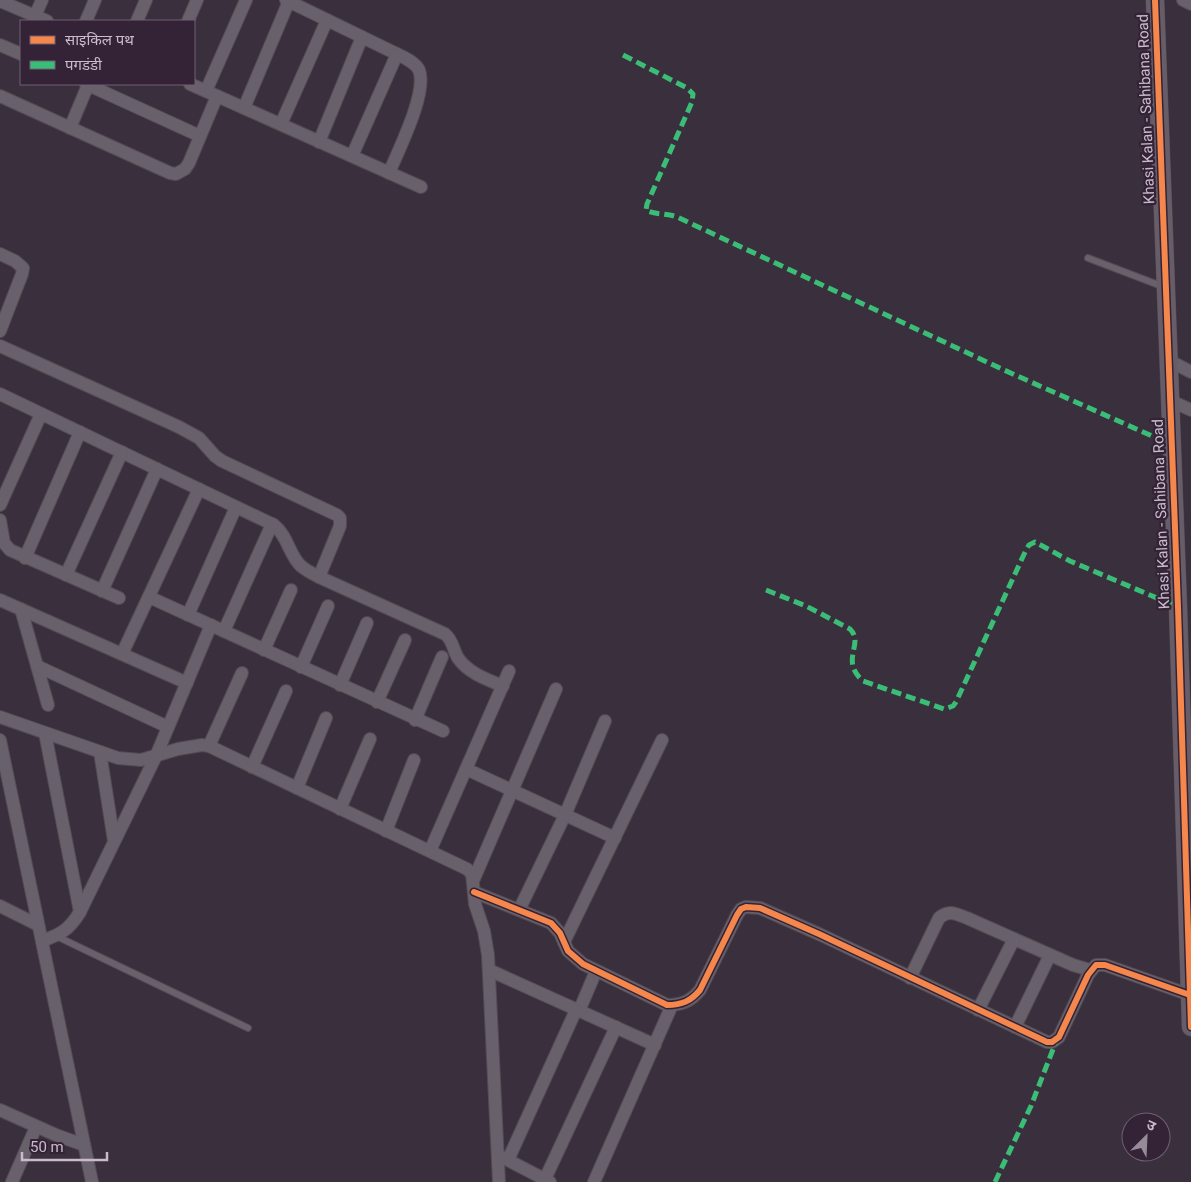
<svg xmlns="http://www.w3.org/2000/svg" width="1191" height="1182" font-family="Roboto,'Noto Sans Devanagari',sans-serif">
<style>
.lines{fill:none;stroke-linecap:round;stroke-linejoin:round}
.lane-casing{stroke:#534b54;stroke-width:8}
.street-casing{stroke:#534b54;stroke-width:14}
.secondary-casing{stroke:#534b54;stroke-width:19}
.lane{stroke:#68606a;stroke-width:6}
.street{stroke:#68606a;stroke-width:12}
.secondary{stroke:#675d68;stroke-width:18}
.quiet{stroke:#3abd76;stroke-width:5;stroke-dasharray:10 5;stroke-linecap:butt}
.cycleway-casing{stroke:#342336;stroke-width:9}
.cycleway{stroke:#f5874c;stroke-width:6}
.labels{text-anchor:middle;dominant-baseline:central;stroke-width:4.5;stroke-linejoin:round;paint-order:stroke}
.street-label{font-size:15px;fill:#c9bbcb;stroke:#342336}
</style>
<rect width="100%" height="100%" fill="#3a2f3c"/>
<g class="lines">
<defs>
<g id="lane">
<path d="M1088,258L1164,287"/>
<path d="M56,936L248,1028"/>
</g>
<g id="street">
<path d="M286,0L397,54C405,58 415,62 419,70C428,92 398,151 389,173"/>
<path d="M1183,0L1191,4"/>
<path d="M0,1L47,21"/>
<path d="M35,16L42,0"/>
<path d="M86,21L95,0"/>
<path d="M137,21L146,0"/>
<path d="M188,21L197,0"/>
<path d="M0,45L21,54"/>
<path d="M86,84L200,136"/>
<path d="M190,84L421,187"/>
<path d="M206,91L246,0"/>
<path d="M0,96L170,173L176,174L185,169L189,163L217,96"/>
<path d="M244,108L289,1"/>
<path d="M281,124L327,20"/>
<path d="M70,128L88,85"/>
<path d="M319,142L362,37"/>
<path d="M352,156L397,54"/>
<path d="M0,254L15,261L23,268L22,274L0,331"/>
<path d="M0,346L179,427L199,438L215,456L222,461L337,515L340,518V526L319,577"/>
<path d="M1168,360L1191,372"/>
<path d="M0,394L274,525C288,536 289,555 301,566C307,571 313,574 319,577L445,634C453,640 453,650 458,658C468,673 488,680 503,686"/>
<path d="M1169,400L1191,410"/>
<path d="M0,505L41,414"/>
<path d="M0,520L4,543L10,550L119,598"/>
<path d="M25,558L80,432"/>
<path d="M66,575L122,452"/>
<path d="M102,591L157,469"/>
<path d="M149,597L443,731"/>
<path d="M0,600L187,683"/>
<path d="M21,609L48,705"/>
<path d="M188,615L236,507"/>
<path d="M224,631L272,524"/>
<path d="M264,650L291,590"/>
<path d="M122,654L199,489"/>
<path d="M37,666L168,727"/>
<path d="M301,667L328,606"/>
<path d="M340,685L367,623"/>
<path d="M377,702L405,640"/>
<path d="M0,717L118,758L141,760L178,749L202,745L209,746L467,869L472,874L475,904L484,931L488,955L499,1182"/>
<path d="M415,720L442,657"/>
<path d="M45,733L80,912"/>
<path d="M0,740L92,1182"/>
<path d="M209,746L242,673"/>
<path d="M100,752L114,841"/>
<path d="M252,767L286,691"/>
<path d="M466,769L615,838"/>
<path d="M297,788L326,718"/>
<path d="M340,809L370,739"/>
<path d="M386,831L414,760"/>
<path d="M430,851L509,671"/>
<path d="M473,881L556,689"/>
<path d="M474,892L551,923L560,933L568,951L583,964L667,1005C682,1005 691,1001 700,990L737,915L741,909L746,907L760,908L819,934L1047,1042H1052L1059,1037L1088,975L1096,965H1105L1190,995"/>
<path d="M0,906L38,925"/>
<path d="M519,910L565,815L605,721"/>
<path d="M42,941C61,934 69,930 80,912L156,756L211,625"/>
<path d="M564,942L662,740"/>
<path d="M489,970L655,1045"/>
<path d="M910,978L939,918C949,909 956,914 967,918L1073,965L1090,970"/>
<path d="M978,1010L1014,939"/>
<path d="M579,1011L596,971"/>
<path d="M1015,1027L1050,955"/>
<path d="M0,1110L56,1135L84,1145"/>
<path d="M500,1156L550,1182"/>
<path d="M508,1160L576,1010"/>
<path d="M545,1179L616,1027"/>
<path d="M12,1182L36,1127"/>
<path d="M594,1182L672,1005"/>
</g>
<path id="secondary" d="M1155,0L1178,607L1191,1027"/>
</defs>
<use href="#lane" class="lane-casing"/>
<use href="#street" class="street-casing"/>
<use href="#secondary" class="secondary-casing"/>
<use href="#lane" class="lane"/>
<use href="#street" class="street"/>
<use href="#secondary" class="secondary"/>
<g class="quiet">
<path d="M623,55L687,88L693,94L692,102L647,204L646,210C655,215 667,213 677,217L1004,370L1170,444"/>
<path d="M766,590L806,606L850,629C865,644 839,660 863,681L944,709L953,706L956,702L1026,550L1029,545L1035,542L1070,561L1178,607"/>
<path d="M995,1182L1031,1106L1057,1039"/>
</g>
<defs>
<g id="cycleway">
<path d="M1155,0L1178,607L1191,1027"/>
<path d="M474,892L551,923L560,933L568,951L583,964L667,1005C682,1005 691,1001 700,990L737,915L741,909L746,907L760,908L819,934L1047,1042H1052L1059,1037L1088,975L1096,965H1105L1190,995"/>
</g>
</defs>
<use href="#cycleway" class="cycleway-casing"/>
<use href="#cycleway" class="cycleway"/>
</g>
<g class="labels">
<g class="street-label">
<text transform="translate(1146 109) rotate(-92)">Khasi Kalan - Sahibana Road</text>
<text transform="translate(1161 514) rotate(-92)">Khasi Kalan - Sahibana Road</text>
</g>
</g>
<rect x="20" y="20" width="175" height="65" fill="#342336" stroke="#706072"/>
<rect x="30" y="36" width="25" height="8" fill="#f5874c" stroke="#706072"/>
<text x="65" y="45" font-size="15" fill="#c9bbcb">साइकिल पथ</text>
<rect x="30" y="61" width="25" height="8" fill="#3abd76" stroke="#706072"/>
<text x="65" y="70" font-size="15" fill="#c9bbcb">पगडंडी</text>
<g transform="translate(1146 1137) rotate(24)"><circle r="24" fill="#342336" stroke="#706072"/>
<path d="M0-4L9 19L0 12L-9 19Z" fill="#978a99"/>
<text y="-8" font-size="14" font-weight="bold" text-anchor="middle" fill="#c9bbcb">उ</text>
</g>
<path d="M22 1152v8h85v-8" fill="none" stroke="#c9bbcb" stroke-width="2.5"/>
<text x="30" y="1152" font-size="15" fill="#c9bbcb" stroke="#342336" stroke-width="4" paint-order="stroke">50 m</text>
</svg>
